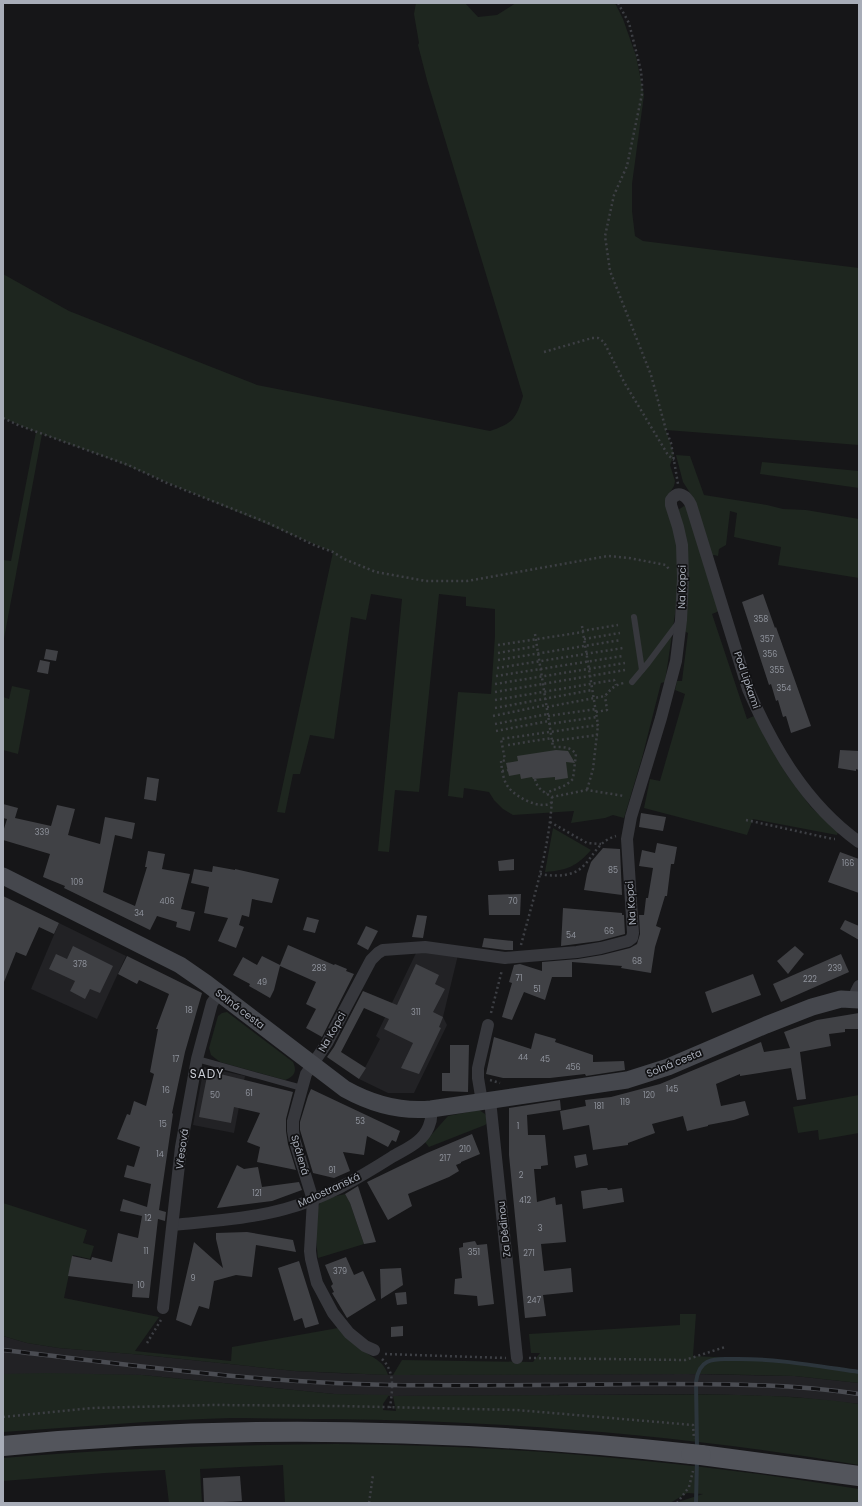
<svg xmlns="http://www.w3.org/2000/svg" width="862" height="1506" font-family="Poppins,sans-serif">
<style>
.built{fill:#222225}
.green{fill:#1e261f}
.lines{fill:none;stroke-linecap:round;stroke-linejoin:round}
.stream{stroke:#2c353c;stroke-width:4}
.building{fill:#404145}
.path{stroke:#3d3f44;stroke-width:2.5;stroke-dasharray:2 3;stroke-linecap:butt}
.lane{stroke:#37383d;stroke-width:6}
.street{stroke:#37383d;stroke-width:12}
.secondary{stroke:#45474d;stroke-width:17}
.primary{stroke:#53555c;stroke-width:20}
.rail-casing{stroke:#4a4c52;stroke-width:4.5}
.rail{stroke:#111113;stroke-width:3;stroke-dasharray:9;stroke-linecap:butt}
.primary-bridge{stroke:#53555c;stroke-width:20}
.labels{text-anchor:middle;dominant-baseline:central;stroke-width:3.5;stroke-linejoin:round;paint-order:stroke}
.number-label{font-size:8px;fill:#8e929b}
.street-label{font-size:10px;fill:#a8adb8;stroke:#111113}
.quarter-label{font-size:12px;letter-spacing:1px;fill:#c9ccd4;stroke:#111113}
</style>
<rect width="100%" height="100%" fill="#161618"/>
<g class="built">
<path d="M59,923L126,956L97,1019L31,989Z"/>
<path d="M417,951L458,955L443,1017L447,1025L414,1093H388L359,1079L380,1039L376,1036Z"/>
<path d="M204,1067L245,1076L234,1133L193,1125Z"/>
<path d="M3,1336L27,1343L59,1348L144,1355L295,1371L335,1373L393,1375L687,1374L795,1376L859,1383V1404L794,1397L706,1394L393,1396L334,1394L142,1375L3,1374Z"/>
</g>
<g class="green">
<path d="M416,3H465L478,17L497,15L516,3H615L623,19L636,56L644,95L632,184V211L635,236L643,241L859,268V445L666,430L674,454L670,465L675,481L674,486L669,494L674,522L680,580L665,682L661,683L642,758L624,818L613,815L605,818L571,823L574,811L513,815L503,809L494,800L489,792L464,788L463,798L448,796L458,692L491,694L495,636V609L466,606V597L439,594L419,792L395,790L389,852L378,851L402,599L371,594L366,620L351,617L334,739L310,735L300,774H293L285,813L277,812L333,552L116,461L42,434L3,644V560L11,561L36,432L3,418V274L69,311L257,385L490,431C513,423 516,419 523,396L427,80L418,45L419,43L414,14Z"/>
<path d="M676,455L690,456L704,495L767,505L783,509L806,510L859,519V578L778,565L781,547L734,537L737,513L730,511L726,545L719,549L718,556L714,555L711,557L692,496L683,482Z"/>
<path d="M762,462L859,471V488L760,474Z"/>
<path d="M684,506L687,507L719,611L712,614L747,719L754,716L787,775L811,807L838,832L837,835L753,819L747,835L644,808L650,779L660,781L685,694L675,690L677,681H682L688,633L684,631L678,510Z"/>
<path d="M12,686L30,690L18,754L3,750V697L9,699Z"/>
<path d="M553,828L591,850C576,867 567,870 545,872Z"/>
<path d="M227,1012L293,1062C297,1071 295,1076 285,1080L220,1062L211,1055L209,1048L218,1016L222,1013Z"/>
<path d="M859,1095V1133L819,1140L818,1130L798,1133L793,1107Z"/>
<path d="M479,1110L485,1114L489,1121L485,1125L429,1147L425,1142L448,1116Z"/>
<path d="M345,1194L350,1203L364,1244L318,1258C317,1245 311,1208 323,1200C329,1197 338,1196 345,1194Z"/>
<path d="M3,1203L87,1230L83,1243L94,1246L90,1259L73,1255L64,1298L159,1317L135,1351L231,1361L232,1347L338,1328C346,1336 355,1344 364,1351C374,1359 384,1361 388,1375L295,1371L144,1355L59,1348L27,1343L3,1336Z"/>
<path d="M680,1314H696L693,1356L758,1359L859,1372V1383L795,1376L706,1374L393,1375L402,1360L533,1362L540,1353H531L529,1334L680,1325Z"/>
<path d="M46,1373L142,1375L334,1394L389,1395L383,1404V1410L396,1411L393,1396C471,1395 550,1395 629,1395C706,1394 783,1393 859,1404V1465C684,1435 508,1421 331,1419C298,1419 264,1418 231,1418C155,1420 79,1427 3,1432V1374Z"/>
<path d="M336,1444C511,1445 686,1461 859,1489V1503H675L703,1494L687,1493L670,1503H285L283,1465L200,1469L202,1503H169L165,1470L105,1473L3,1481V1458C114,1448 225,1445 336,1444Z"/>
</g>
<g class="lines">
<g class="stream">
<path d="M697,1448L696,1382C697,1374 699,1366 707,1362C715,1358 723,1359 731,1359C774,1358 817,1366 859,1372"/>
<path d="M696,1503L697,1459"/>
</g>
</g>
<g class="building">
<path d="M763,594L775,628L776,627L811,726L791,733L786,716L783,717L778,700L776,701L771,684L769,685L742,602Z"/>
<path d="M46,649L58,651L56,661L44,659Z"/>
<path d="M40,660L50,662L48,674L37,672Z"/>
<path d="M556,750L568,751L575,763L566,762L568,778L555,780V777L533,779L532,777L521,779L520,774L509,776L506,763L518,761L517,756Z"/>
<path d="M840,750L859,751V770L856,769V771L838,768Z"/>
<path d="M147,777L159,779L156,801L144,799Z"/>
<path d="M3,804L18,808L15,818L51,826L57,805L75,809L68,835L100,844L105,817L135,823L132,839L115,835L103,892L135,906L147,867H145L148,851L165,854L162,869L190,874L181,909L195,912L190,931L176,927L177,922L157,916L150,930L64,888L65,886L43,877L50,854L3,840V832L7,819L3,818Z"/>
<path d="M641,813L666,817L663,831L639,827Z"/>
<path d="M657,843L677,847L674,864H671L667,896H665L656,926L661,928L655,947L651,973L621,968L622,966L572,962V977H552L545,1000L524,992L512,1020L502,1017L512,983L509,982L514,965L520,964L542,971V962L578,959L602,955L630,948L637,944L640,934L639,915H644L646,898H648L653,868L639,866L642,850L655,853Z"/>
<path d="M603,848L620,849L622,895L584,890L587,874L591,862Z"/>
<path d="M840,852L859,859V893L828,882Z"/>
<path d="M514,859V870L499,871L498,861Z"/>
<path d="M213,866L235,870V869L279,879L272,903L252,899L249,917L242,915L239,925L244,927L236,948L218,941L228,918L204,913L209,887L191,883L194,869L212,872Z"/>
<path d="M521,894L520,915H489L488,895Z"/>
<path d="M3,896L59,923L54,934L39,927L26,956L16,952L4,982Z"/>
<path d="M563,908L622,913V915H624L625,934L599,941L561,946Z"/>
<path d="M417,915L427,916L423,938L412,937Z"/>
<path d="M307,917L319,920L315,933L303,930Z"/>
<path d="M845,920L859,926V940L840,929Z"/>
<path d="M366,926L378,931L368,950L357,944Z"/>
<path d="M484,938L513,941V950H505L482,947Z"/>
<path d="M288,945L334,965L335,964L347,969L346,971L354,974L322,1037L306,1028L316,1009L306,1004L316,982L280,966L274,990L270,998L249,986L250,984L233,975L243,957L257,965L262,956L280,965Z"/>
<path d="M73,946L113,966L100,993L90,989L85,999L70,991L75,981L49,969L56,954L67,959Z"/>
<path d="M795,946L804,954L788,974L777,961Z"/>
<path d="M841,954L849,972L781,1002L773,984Z"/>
<path d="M127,956L202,993L185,1052L172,1113L173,1114L159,1210L166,1212L165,1221L158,1219L149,1298L132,1297L133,1284L68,1276L72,1256L91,1260L92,1257L112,1262L118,1233L138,1238L142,1216L120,1211L123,1199L147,1207L151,1184L124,1177L127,1165L134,1167L140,1147L117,1139L127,1114L130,1115L134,1101L146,1106L154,1074L150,1072L158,1029H156L169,994L139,980L137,984L118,974Z"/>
<path d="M416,964L439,975L435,984L445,989L433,1012L443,1017L439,1027L441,1028L419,1074L401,1068L413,1043L384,1029L389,1019L364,1008L341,1052L366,1068L359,1079L327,1057L334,1047L363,991L397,1005Z"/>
<path d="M753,974L761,995L712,1013L705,992Z"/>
<path d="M859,1013V1029H845V1032L829,1034L831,1046L800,1052L806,1099L797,1100L791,1068L740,1076V1074L716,1084L721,1106L745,1101L749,1115L734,1120L708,1125V1126L687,1131L683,1116L652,1124L655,1133L628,1143V1145L593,1150L589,1125L563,1130L560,1111L586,1106L585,1100L611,1097L660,1084L761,1042L764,1052L790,1048L784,1032L817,1020Z"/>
<path d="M535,1033L556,1039L555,1042L593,1055V1062L624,1061L625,1070L586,1076L585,1074L550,1078H503L486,1074L494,1037L531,1049Z"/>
<path d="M450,1045H469L468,1092L442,1091V1073H450Z"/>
<path d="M208,1071L293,1092L286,1119V1131L288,1144L296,1170L257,1162L260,1147L247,1142L260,1113L234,1107L231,1123L199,1117Z"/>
<path d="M311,1089L400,1131L396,1142L392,1140L388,1147L367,1136L364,1155L343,1152L350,1171L334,1178L313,1173L300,1130V1122L308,1096Z"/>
<path d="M560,1100L561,1110L527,1115L528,1135H545L548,1165L541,1166V1169H534L537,1202L555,1197L556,1205L562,1204L566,1242L541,1244L544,1271L571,1268L573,1292L543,1295L546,1316L525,1318L509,1155V1108Z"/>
<path d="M472,1134L480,1154L461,1162V1163L456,1165L459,1171L449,1177L408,1194L412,1206L388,1220L367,1182L427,1153Z"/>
<path d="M586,1154L588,1165L576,1168L574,1156Z"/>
<path d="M237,1165L244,1169L258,1167L262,1187L299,1182L302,1190L272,1201L217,1208Z"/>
<path d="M358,1186L376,1242L364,1244L350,1203L345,1194Z"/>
<path d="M601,1188H607L608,1190L622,1188L624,1202L583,1209L581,1191Z"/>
<path d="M247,1232L293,1240L296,1252L256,1245L252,1277L236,1275L214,1281L209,1309L199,1306L191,1326L176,1320L194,1242L223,1268L216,1239V1233Z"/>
<path d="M475,1241L477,1245L487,1244L494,1304L478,1306L477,1296L454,1294L455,1279L462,1278L459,1248L463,1247V1243Z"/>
<path d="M346,1257L354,1275L363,1271L376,1300L347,1318L332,1293L334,1292L331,1286L333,1284L325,1265Z"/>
<path d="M299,1261L319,1324L305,1328L302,1318L294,1321L278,1268Z"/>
<path d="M401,1268L403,1285L381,1299L380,1269Z"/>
<path d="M406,1292L407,1304L397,1305L395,1293Z"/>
<path d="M403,1326V1336L391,1337V1327Z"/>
<path d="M240,1476L242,1501L204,1503L203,1478Z"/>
</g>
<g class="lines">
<g class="path">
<path d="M618,3L629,23L641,71L642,83V94L627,166L614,195L605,236L610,271L651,375L666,430L671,443L678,484"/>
<path d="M544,352L592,338H598L604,342L624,382L668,455L674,460"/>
<path d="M3,418L18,425L128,465L167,483L268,523L314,545L333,552L344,559L376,572L426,581H467L608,556L629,558L666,565L670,571"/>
<path d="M582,626L598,725"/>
<path d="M582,631L618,625"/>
<path d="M535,634L553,747C562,747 570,746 576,754L573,779L566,785L546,793"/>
<path d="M584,639L620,633"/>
<path d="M498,645L583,632"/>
<path d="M498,653L537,646"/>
<path d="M498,660L621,640"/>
<path d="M497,668L623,648"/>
<path d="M496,676L623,656"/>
<path d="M495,684L625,663"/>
<path d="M495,692L625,670"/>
<path d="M495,700L614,680L616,685"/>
<path d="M547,707L605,696C611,689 614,685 624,683"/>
<path d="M495,708L592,690"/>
<path d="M596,712L607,710L605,696"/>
<path d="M493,716L546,705"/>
<path d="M548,716L596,709"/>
<path d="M495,724L548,714"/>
<path d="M549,724L597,717"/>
<path d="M496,731L549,721"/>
<path d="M552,741L598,735"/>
<path d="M508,745L552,738"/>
<path d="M501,761C502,770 503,781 509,788C516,797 540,810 551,803V801"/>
<path d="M503,761L505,760L501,739L598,725L593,769L587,790"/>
<path d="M502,771L508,770"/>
<path d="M535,779C537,789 544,792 552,797L587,790L624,796"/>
<path d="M746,820L833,839H835"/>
<path d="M550,822L587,843L601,844"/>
<path d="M540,874C551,876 566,877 577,871C593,861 595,842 616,836"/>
<path d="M521,945C534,896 550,847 552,797"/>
<path d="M491,1013L502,970"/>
<path d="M490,1080L500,1083"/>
<path d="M147,1343L161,1320"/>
<path d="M385,1354L506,1358"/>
<path d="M529,1358L685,1360L725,1347"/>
<path d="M382,1359C396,1373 392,1391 390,1408"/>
<path d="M3,1417L92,1408L213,1405L340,1406L517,1410L693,1425L694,1439"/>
<path d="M369,1503L373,1475"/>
<path d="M677,1503L689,1487L693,1471"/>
</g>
<g class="lane">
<path d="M634,617L642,670"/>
<path d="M632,682L648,663L678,623"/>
<path d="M197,1059L302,1088"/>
</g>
<g class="street">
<path d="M854,999L856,992L859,986"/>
<path d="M490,1100L517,1358"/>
<path d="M482,1102L478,1078V1068L488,1025"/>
<path d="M173,1225C210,1221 249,1219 285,1209C323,1199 359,1178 392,1157C400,1152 410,1148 418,1141C427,1134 433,1121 431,1109"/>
<path d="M163,1308L181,1147L197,1059L212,1003L219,993"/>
<path d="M374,1350L365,1346L349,1333L333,1313L317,1283L311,1259L310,1251L313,1200L295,1142L293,1131V1121L306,1074L327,1043L371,960L378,953L383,950L425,947L505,958L577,952L601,948L628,941L632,938L633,933L627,839L631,817L661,718L676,661L681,620L683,578L682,545L678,527L671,505V500C678,489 687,496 691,505L748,689C773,747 806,804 859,842"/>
</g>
<path class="secondary" d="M3,876L180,965L206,983L345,1089C372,1104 400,1112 431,1109L627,1080L668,1067L766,1025L812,1007L841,999L859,1000"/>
<g class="primary">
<path d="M3,1446C232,1423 463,1429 691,1454"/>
<path d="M701,1455L859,1476"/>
</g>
<defs>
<path id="rail" d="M3,1350C131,1365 260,1383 389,1385C473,1386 556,1385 640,1384C713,1384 786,1383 859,1394"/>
</defs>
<use href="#rail" class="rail-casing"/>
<use href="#rail" class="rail"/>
<path class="primary-bridge" d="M691,1454L701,1455"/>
</g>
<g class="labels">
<g class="number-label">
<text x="761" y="619">358</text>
<text x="767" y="639">357</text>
<text x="770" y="654">356</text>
<text x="777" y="670">355</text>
<text x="784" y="688">354</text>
<text x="42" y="832">339</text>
<text x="848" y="863">166</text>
<text x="613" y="870">85</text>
<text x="77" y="882">109</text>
<text x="167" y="901">406</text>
<text x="513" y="901">70</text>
<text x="139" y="913">34</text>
<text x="609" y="931">66</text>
<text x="571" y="935">54</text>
<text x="637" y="961">68</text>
<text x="80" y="964">378</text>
<text x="319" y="968">283</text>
<text x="835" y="968">239</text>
<text x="519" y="978">71</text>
<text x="810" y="979">222</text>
<text x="262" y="982">49</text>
<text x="537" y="989">51</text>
<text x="189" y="1010">18</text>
<text x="416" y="1012">311</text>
<text x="523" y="1057">44</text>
<text x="176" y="1059">17</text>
<text x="545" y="1059">45</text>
<text x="573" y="1067">456</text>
<text x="672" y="1089">145</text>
<text x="166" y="1090">16</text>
<text x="249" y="1093">61</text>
<text x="215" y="1095">50</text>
<text x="649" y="1095">120</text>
<text x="625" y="1102">119</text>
<text x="599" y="1106">181</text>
<text x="360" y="1121">53</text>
<text x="163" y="1124">15</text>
<text x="518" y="1126">1</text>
<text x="465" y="1149">210</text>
<text x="160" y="1154">14</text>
<text x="445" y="1158">217</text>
<text x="332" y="1170">91</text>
<text x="521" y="1175">2</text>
<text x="257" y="1193">121</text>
<text x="525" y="1200">412</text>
<text x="148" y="1218">12</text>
<text x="540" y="1228">3</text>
<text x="146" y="1251">11</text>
<text x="474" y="1252">351</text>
<text x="529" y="1253">271</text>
<text x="340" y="1271">379</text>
<text x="193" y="1278">9</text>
<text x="141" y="1285">10</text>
<text x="534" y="1300">247</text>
</g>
<g class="street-label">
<text transform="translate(682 587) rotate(-89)">Na Kopci</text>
<text transform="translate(747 680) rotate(71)">Pod Lipkami</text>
<text transform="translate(631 903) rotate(-94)">Na Kopci</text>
<text transform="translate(240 1009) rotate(37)">Solná cesta</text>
<text transform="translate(332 1032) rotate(-60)">Na Kopci</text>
<text transform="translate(674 1063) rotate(-22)">Solná cesta</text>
<text transform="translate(182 1149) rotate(-82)">Vřesová</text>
<text transform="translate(300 1155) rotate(74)">Spálená</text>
<text transform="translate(329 1190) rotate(-25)">Malostranská</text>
<text transform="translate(504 1229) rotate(-96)">Za Dědinou</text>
</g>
<g class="quarter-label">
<text x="207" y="1073">SADY</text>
</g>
</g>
<rect width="862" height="1506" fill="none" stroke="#a8adb8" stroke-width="8"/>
</svg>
